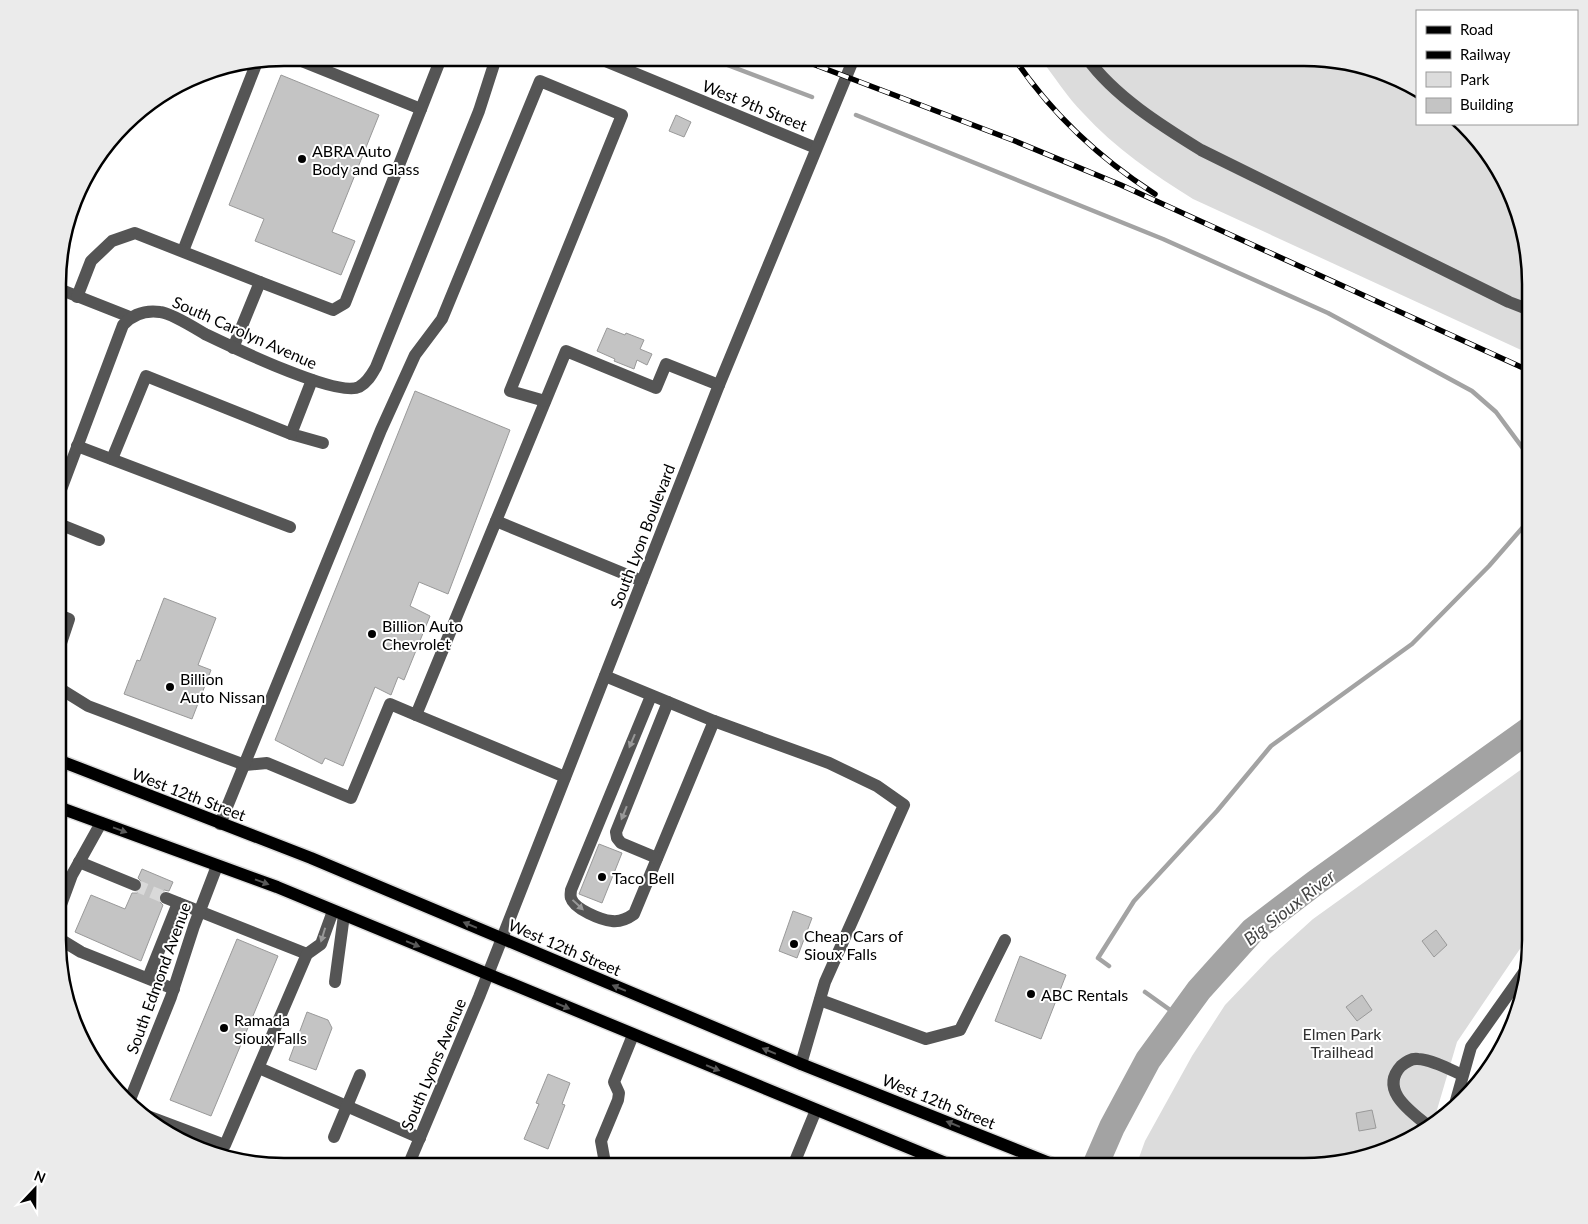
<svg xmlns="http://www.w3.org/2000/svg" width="1588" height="1224" font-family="Lato,sans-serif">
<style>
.green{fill:#dcdcdc}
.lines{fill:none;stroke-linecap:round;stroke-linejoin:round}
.stream{stroke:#a3a3a3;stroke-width:4.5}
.river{stroke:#a3a3a3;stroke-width:26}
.building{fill:#c4c4c4;stroke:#999}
.minor-tunnel{stroke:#d9d9d9;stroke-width:12;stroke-dasharray:12 6;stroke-linecap:butt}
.major-casing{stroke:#dbdbdb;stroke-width:15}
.minor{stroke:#555;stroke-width:12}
.major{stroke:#000;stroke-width:12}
.rail-casing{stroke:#000;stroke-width:5.5}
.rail{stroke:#fff;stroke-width:4;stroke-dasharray:11;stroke-linecap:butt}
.oneway{fill:#999}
.oneway2{fill:#595959}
.poi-dot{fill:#000;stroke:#fff;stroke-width:2}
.labels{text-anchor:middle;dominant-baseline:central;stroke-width:4;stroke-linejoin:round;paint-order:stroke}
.street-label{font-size:16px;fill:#000;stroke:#fff}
.poi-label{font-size:16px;fill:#000;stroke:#fff;text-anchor:start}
.park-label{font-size:16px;fill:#333;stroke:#fff}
.water-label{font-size:18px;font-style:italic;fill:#444;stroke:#fff}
.rim{fill:none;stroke:#000;stroke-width:2.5}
</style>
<rect width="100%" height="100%" fill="#fff"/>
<g class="green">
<path d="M1040,58H1318L1390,75L1417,91V124H1461L1507,184L1530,284V354L1193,199C1153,174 1115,148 1083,113C1067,97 1054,76 1040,58Z"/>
<path d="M1530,763V934L1457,1042L1434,1120L1404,1143L1303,1166H1136L1145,1141L1192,1056L1225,1005L1271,957L1313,919Z"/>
</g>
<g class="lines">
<g class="stream">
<path d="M709,58L812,97"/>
<path d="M856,115L1163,239L1328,313L1472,391L1496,412L1530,458"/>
<path d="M1109,966L1098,958L1134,901L1217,811L1271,746L1412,644L1489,566L1530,519"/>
<path d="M1145,992L1180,1017"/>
</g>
<path class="river" d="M1095,1166L1112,1127L1148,1060L1199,990L1253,930L1315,883L1530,729"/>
</g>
<g class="building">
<path d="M281,75L379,115L332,232L355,241L341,275L255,241L264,219L229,205Z"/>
<path d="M676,115L691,122L684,137L669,131Z"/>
<path d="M607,328L625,335L626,333L644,340L640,349L652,354L647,365L637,360L634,369L614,361L615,359L597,351Z"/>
<path d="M415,391L510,430L448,594L419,582L410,606L430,616L404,680L398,677L391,695L375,687L343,766L325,758L322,764L275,740Z"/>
<path d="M164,598L216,618L198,665L211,670L192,719L124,694L137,660L140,661Z"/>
<path d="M599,844L622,853L602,903L579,894Z"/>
<path d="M142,869L173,882L169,891L164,890L159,895L158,900L163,905L141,961L75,932L91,895L125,909L132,893H137L142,889L143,883L138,878Z"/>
<path d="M793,911L812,918L797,958L779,951Z"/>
<path d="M1436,930L1447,945L1434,957L1422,941Z"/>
<path d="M237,939L278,956L211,1116L170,1100Z"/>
<path d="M1020,956L1066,975L1041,1039L995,1021Z"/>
<path d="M1362,995L1372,1010L1357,1021L1346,1007Z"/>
<path d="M307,1012L328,1020L332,1028L316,1070L289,1060Z"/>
<path d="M548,1074L570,1083L562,1104L565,1105L548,1149L524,1139L539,1104L536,1103Z"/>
<path d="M1372,1110L1376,1128L1359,1131L1356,1113Z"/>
</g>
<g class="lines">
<path class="minor-tunnel" d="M135,885L166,898"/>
<defs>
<g id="major">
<path d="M58,760L311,858L801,1064L1057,1166"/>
<path d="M58,807L277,887L953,1166"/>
</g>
</defs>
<use href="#major" class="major-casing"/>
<g class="minor">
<path d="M294,58L421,109"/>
<path d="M598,58L816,148"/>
<path d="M1087,58C1114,96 1162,126 1201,150L1509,302L1530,310"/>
<path d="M183,251L257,62"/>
<path d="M59,289L130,317"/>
<path d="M77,297L91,261L112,241L135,233L260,282"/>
<path d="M233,348L260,282L333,310L345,303L441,58"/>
<path d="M312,380L291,434L323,443"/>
<path d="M77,446L290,527"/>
<path d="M112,459L146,376L291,434"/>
<path d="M59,495L123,325C133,314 145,310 160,312C171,313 195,328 205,334C230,346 337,398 359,387C368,382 372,374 376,367L479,111L496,58"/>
<path d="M496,521L642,581"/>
<path d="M59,524L99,540"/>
<path d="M59,649L69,619L59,615"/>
<path d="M605,676L714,721L634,914C627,919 620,922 612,921C601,920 574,909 571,898C570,895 571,892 571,890L651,696"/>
<path d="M59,688L88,706L245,765L267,763L351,798L390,704L416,715L566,351L656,388L666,364L719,385"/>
<path d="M416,715L565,777"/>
<path d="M714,721L829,763L877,786L904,805L825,982L801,1064"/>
<path d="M220,824L381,430L415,355L442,319L540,81L622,115L510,391L545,401"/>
<path d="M657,858L621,843L617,838L616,832L668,702"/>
<path d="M79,862L135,885"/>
<path d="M166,898L307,954"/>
<path d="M58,913L72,875L101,823"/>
<path d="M58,938L81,952L174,989"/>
<path d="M148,978L178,903"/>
<path d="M335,982L344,915"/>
<path d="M820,1000L926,1039L960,1030L1005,940"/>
<path d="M259,1068L420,1138"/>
<path d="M129,1102L171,997L194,926L217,866"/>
<path d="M1455,1104L1471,1047L1527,968"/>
<path d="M137,1112L225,1145L307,954L321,944L333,911"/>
<path d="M1427,1125C1410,1111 1379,1090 1401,1066C1406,1062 1411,1058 1418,1059C1433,1060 1449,1069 1462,1075"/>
<path d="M334,1137L360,1075"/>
<path d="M408,1166L479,997L719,385L854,58"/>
<path d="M604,1166L605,1163L601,1141L618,1100L619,1093L614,1082L633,1035"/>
<path d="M793,1166L816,1110"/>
</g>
<use href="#major" class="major"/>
<defs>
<g id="rail">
<path d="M797,58L1015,141L1121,185L1530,371"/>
<path d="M1014,58C1051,113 1099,158 1155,194"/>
</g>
</defs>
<use href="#rail" class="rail-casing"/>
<use href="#rail" class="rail"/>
</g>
<defs><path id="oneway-solid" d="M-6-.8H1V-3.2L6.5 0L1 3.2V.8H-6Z" transform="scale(1.25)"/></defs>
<g class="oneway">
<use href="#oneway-solid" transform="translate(632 741) rotate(113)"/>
<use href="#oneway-solid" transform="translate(624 813) rotate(112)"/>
<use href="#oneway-solid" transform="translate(578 905) rotate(43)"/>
<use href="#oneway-solid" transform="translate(323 935) rotate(107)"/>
</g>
<g class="oneway2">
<use href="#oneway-solid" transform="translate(120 830) rotate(20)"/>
<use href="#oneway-solid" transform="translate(262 882) rotate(20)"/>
<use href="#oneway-solid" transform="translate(470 925) rotate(-157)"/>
<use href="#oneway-solid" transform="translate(413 944) rotate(22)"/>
<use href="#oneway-solid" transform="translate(619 988) rotate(-157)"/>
<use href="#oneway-solid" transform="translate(563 1006) rotate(23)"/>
<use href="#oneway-solid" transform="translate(769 1051) rotate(-157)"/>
<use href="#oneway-solid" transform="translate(713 1068) rotate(22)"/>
<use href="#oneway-solid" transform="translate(953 1124) rotate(-158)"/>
</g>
<g class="poi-dot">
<circle cx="302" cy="159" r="5"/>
<circle cx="372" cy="634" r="5"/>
<circle cx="170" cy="687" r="5"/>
<circle cx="602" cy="877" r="5"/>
<circle cx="794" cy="944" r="5"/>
<circle cx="1031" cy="994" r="5"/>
<circle cx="224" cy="1028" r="5"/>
</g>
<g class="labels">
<g class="street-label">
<text transform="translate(755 105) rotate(22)">West 9th Street</text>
<text transform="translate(245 332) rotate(24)">South Carolyn Avenue</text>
<text transform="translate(642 536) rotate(-69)">South Lyon Boulevard</text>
<text transform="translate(189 794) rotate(21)">West 12th Street</text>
<text transform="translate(565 947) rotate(23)">West 12th Street</text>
<text transform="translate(158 978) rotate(-70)">South Edmond Avenue</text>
<text transform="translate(433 1064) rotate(-67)">South Lyons Avenue</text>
<text transform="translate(939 1101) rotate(22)">West 12th Street</text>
</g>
<g class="poi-label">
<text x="312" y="150">ABRA Auto<tspan x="312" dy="18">Body and Glass</tspan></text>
<text x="382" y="625">Billion Auto<tspan x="382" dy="18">Chevrolet</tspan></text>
<text x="180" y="678">Billion<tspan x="180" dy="18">Auto Nissan</tspan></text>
<text x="612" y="877">Taco Bell</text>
<text x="804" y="935">Cheap Cars of<tspan x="804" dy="18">Sioux Falls</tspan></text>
<text x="1041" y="994">ABC Rentals</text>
<text x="234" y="1019">Ramada<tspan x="234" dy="18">Sioux Falls</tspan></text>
</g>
<g class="park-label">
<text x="1342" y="1033">Elmen Park<tspan x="1342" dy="18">Trailhead</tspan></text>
</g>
<g class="water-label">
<text transform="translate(1289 907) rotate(-38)">Big Sioux River</text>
</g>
</g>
<path d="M0 0H1588V1224H0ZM284 66H1304A218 218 0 0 1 1522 284V940A218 218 0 0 1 1304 1158H284A218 218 0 0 1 66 940V284A218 218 0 0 1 284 66Z" fill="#ebebeb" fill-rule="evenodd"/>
<path class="rim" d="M284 66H1304A218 218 0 0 1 1522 284V940A218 218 0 0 1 1304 1158H284A218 218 0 0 1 66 940V284A218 218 0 0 1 284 66Z"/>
<rect x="1416" y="10" width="162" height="115" fill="#ffffff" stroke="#999999"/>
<rect x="1426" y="26" width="25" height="8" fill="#000000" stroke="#999999"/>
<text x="1460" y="35" font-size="15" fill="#000000">Road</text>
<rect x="1426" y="51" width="25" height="8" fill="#000000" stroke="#999999"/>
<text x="1460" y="60" font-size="15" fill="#000000">Railway</text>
<rect x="1426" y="72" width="25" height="15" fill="#dcdcdc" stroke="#999999"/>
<text x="1460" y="85" font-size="15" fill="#000000">Park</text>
<rect x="1426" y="98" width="25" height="15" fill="#c4c4c4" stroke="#999999"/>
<text x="1460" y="110" font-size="15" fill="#000000">Building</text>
<g transform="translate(35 1189) rotate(22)" stroke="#ffffff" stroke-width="4" paint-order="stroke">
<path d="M0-4L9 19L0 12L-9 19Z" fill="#000000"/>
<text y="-8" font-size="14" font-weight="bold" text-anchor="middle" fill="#000000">N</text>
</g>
</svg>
